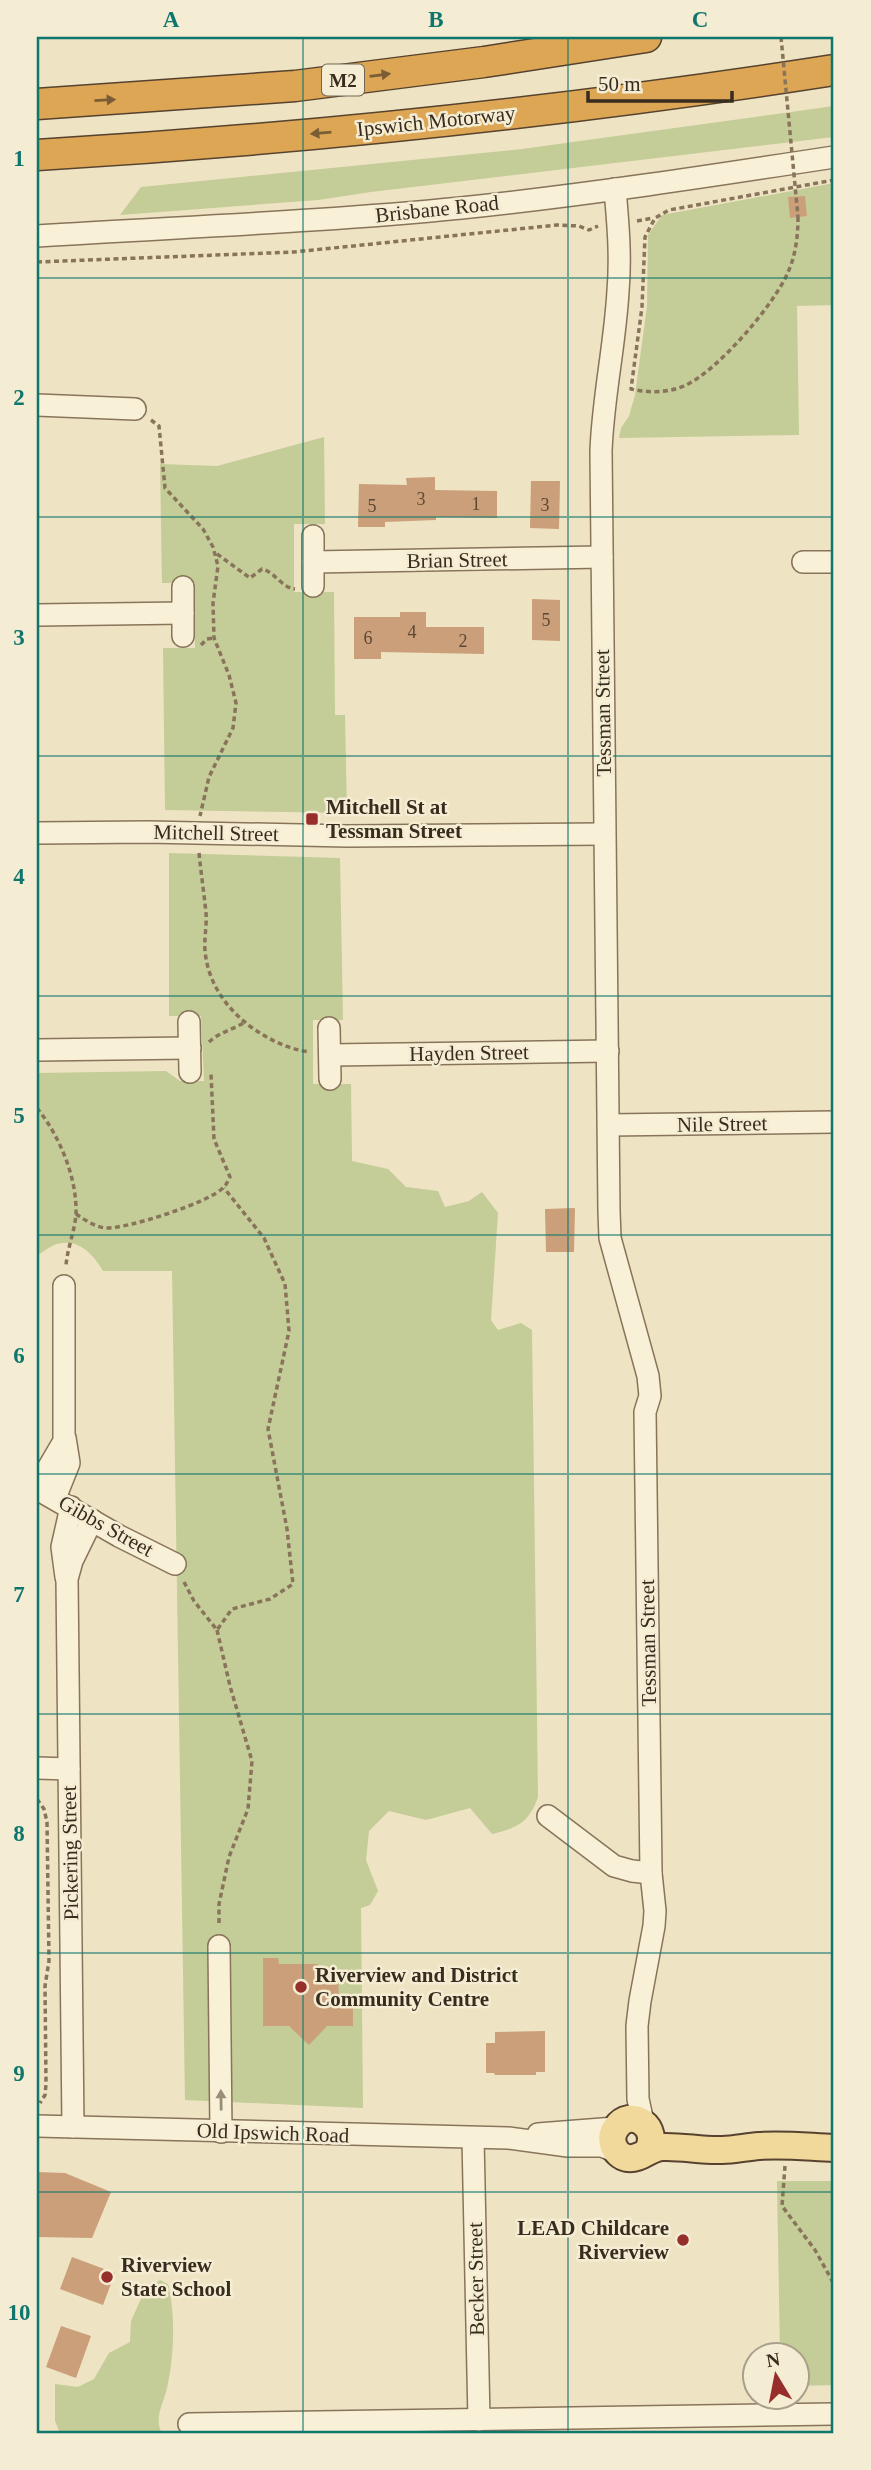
<svg xmlns="http://www.w3.org/2000/svg" width="871" height="2470" font-family="'Times New Roman',serif">
<style>
.green{fill:#c4cc97}
.building{fill:#cb9f79}
.lines{fill:none;stroke-linecap:round;stroke-linejoin:round}
.minor-casing{stroke:#88745a;stroke-width:24}
.major-casing{stroke:#56422e;stroke-width:30}
.highway-casing{stroke:#56422e;stroke-width:33}
.path{stroke:#88745a;stroke-width:3.5;stroke-dasharray:5 3.5;stroke-linecap:butt}
.minor{stroke:#f8f0d7;stroke-width:21}
.major{stroke:#f1d99b;stroke-width:26}
.highway{stroke:#dca655;stroke-width:30}
.path-bridge{stroke:#88745a;stroke-width:3.5;stroke-dasharray:5 3.5;stroke-linecap:butt}
.oneway{fill:#7a5d34}
.oneway2{fill:#988e7a}
.grid{fill:none;stroke:#0f766e;stroke-width:2;stroke-opacity:0.55}
.poi-dot{fill:#962e2b;stroke:#f5edd3;stroke-width:2.5}
.labels{text-anchor:middle;dominant-baseline:central;stroke-width:5;stroke-linejoin:round;paint-order:stroke}
.number-label{font-size:18px;fill:#5d4935}
.shield{fill:#f5edd3;stroke:#716654;stroke-width:2}
.shield-label{font-size:19px;font-weight:bold;fill:#382c1e}
.street-label{font-size:21px;fill:#382c1e;stroke:#f5edd3}
.poi-label{font-size:21px;font-weight:bold;fill:#382c1e;stroke:#f5edd3;text-anchor:start}
.neatline{fill:none;stroke:#0f766e;stroke-width:2.5}
.grid-label{font-size:23px;text-anchor:middle;font-weight:bold;fill:#0f766e}
</style>
<rect width="100%" height="100%" fill="#eee3c3"/>
<g class="green">
<path d="M834,106V137L371,192L318,200L120,215L141,187L522,149Z"/>
<path d="M834,183V305L797,306L799,435L619,438L621,428L629,416L635,395L647,306L648,235L662,215Z"/>
<path d="M324,437L325,524H294V592H334L335,715H345L347,813L165,810L163,648H195V583H162L160,464L217,466Z"/>
<path d="M169,853L340,858L343,1020H313V1084H351L352,1161L388,1169L406,1187L438,1191L445,1207L469,1201L482,1192L498,1213L491,1320L498,1330L521,1323L532,1330L538,1797C529,1822 518,1828 492,1834L470,1808L426,1820L389,1811L369,1831L366,1860L378,1891L370,1905L361,1908L363,2108L185,2100L172,1271H103C93,1254 79,1238 57,1244C50,1246 42,1253 37,1255V1073L166,1071L180,1081H204L201,1016H169Z"/>
<path d="M777,2181H834V2385L798,2386V2354H780Z"/>
<path d="M160,2280L168,2284C176,2315 174,2361 166,2392C162,2406 154,2420 162,2433H60L55,2421V2384L78,2387L94,2379L109,2353L130,2342L131,2321L145,2290Z"/>
</g>
<g class="building">
<path d="M805,196L807,216L790,218L788,197Z"/>
<path d="M435,477V490L497,491V518L436,517V520L385,522V527H358L359,484L407,485L406,478Z"/>
<path d="M531,481H560L559,529L530,528Z"/>
<path d="M532,599L560,600V641L532,640Z"/>
<path d="M400,612H426V627H484V654L381,652V659H354V617H400Z"/>
<path d="M575,1208L574,1252H546L545,1209Z"/>
<path d="M263,1958H278L279,1964H318V1972H338L339,2003H353V2026H327L309,2045L289,2026H263Z"/>
<path d="M545,2031V2072H536V2075H495L494,2073H486V2043H495V2032Z"/>
<path d="M37,2172L65,2173L111,2192L92,2238L37,2237Z"/>
<path d="M72,2257L115,2273L103,2305L60,2289Z"/>
<path d="M61,2326L91,2336L76,2378L46,2367Z"/>
</g>
<g class="lines">
<defs>
<g id="minor">
<path d="M615,189C618,223 621,257 618,291C615,345 603,397 601,451L609,1211L610,1238L648,1376L650,1396L645,1412L651,1873L655,1911L654,1926L640,2001L637,2026L638,2099L643,2122"/>
<path d="M37,236C178,227 320,222 461,208C586,195 710,176 834,157"/>
<path d="M37,405L135,409"/>
<path d="M313,536V586"/>
<path d="M313,562L602,557"/>
<path d="M803,562H834"/>
<path d="M183,587V636"/>
<path d="M37,615L183,613"/>
<path d="M37,833L148,832L348,836L604,834"/>
<path d="M189,1022L190,1072"/>
<path d="M329,1028L330,1079"/>
<path d="M37,1050L190,1048"/>
<path d="M330,1055L608,1051"/>
<path d="M609,1125L834,1122"/>
<path d="M37,1487L64,1441V1286"/>
<path d="M37,1489L119,1536L175,1564"/>
<path d="M55,1498L69,1463L65,1438"/>
<path d="M66,1577L62,1547L71,1507"/>
<path d="M37,1768L69,1769"/>
<path d="M548,1816L614,1866L632,1871L651,1873"/>
<path d="M219,1946L221,2132"/>
<path d="M37,2126L508,2138L568,2146H602L617,2152"/>
<path d="M73,2127L67,1579L72,1561L92,1520"/>
<path d="M538,2134L615,2128"/>
<path d="M473,2138L479,2420"/>
<path d="M189,2424L834,2414"/>
</g>
<path id="major" d="M647,2152C662,2127 630,2106 616,2128C608,2139 614,2155 627,2158C640,2160 649,2148 662,2147C682,2146 702,2151 722,2150C734,2150 746,2147 759,2146C784,2144 809,2147 834,2148"/>
<g id="highway">
<path d="M37,104L295,86L484,62L646,37"/>
<path d="M37,155C304,139 570,111 834,70"/>
</g>
</defs>
<use href="#minor" class="minor-casing"/>
<use href="#major" class="major-casing"/>
<use href="#highway" class="highway-casing"/>
<g class="path">
<path d="M798,217C798,235 796,253 789,270C776,303 717,372 684,386C667,393 649,393 631,389L642,307L645,237L655,218L669,210L834,180"/>
<path d="M637,221L653,218"/>
<path d="M37,262L294,252L557,225L579,226L589,230L598,226"/>
<path d="M151,420L159,426L165,488L203,529L213,547L218,566L213,603L214,638L229,675L236,703L233,728L209,777L200,816"/>
<path d="M217,554L250,578L262,569C275,572 282,588 295,589"/>
<path d="M201,645L207,639L214,638"/>
<path d="M199,853C201,873 204,893 206,913C207,925 204,938 205,951C208,983 226,1008 251,1027C270,1040 287,1049 310,1052"/>
<path d="M209,1042C218,1033 234,1029 245,1022"/>
<path d="M37,1108C59,1135 77,1177 76,1213C75,1231 67,1249 66,1266"/>
<path d="M76,1214C85,1220 95,1227 106,1228C127,1229 211,1202 224,1187C227,1184 228,1180 230,1177L214,1139L211,1074"/>
<path d="M184,1582L194,1601L217,1630L232,1609L270,1599L293,1584L287,1529L268,1429L289,1331L285,1284L264,1238L224,1188"/>
<path d="M217,1630L230,1686L252,1761L248,1809L229,1857L219,1904V1926"/>
<path d="M37,1799L44,1809L47,1822L49,1961L45,1986L46,2084L45,2095L40,2103"/>
<path d="M785,2166L782,2206L815,2250L834,2284"/>
</g>
<use href="#minor" class="minor"/>
<use href="#major" class="major"/>
<use href="#highway" class="highway"/>
<path class="path-bridge" d="M781,37L798,217"/>
</g>
<defs><path id="oneway-solid" d="M-6-.8H1V-3.2L6.5 0L1 3.2V.8H-6Z" transform="scale(1.75)"/></defs>
<g class="oneway">
<use href="#oneway-solid" transform="translate(380 75) rotate(-7)"/>
<use href="#oneway-solid" transform="translate(105 100) rotate(-3)"/>
<use href="#oneway-solid" transform="translate(321 133) rotate(175)"/>
</g>
<use class="oneway2" href="#oneway-solid" transform="translate(221 2100) rotate(-91)"/>
<path class="grid" d="M303,37V2433M568,37V2433M37,278H834M37,517H834M37,756H834M37,996H834M37,1235H834M37,1474H834M37,1714H834M37,1953H834M37,2192H834"/>
<g class="poi-dot">
<rect x="305" y="812" width="14" height="14" rx="3.5"/>
<circle cx="301" cy="1987" r="7"/>
<circle cx="683" cy="2240" r="7"/>
<circle cx="107" cy="2277" r="7"/>
</g>
<g class="labels">
<g class="number-label">
<text x="421" y="499">3</text>
<text x="476" y="504">1</text>
<text x="545" y="505">3</text>
<text x="372" y="506">5</text>
<text x="546" y="620">5</text>
<text x="412" y="632">4</text>
<text x="368" y="638">6</text>
<text x="463" y="641">2</text>
</g>
<rect class="shield" x="322" y="64.5" width="42" height="31" rx="5"/>
<g class="shield-label">
<text x="343" y="80">M2</text>
</g>
<g class="street-label">
<text transform="translate(436 121) rotate(-6)">Ipswich Motorway</text>
<text transform="translate(437 209) rotate(-6)">Brisbane Road</text>
<text transform="translate(457 560) rotate(-1)">Brian Street</text>
<text transform="translate(603 713) rotate(-91)">Tessman Street</text>
<text transform="translate(216 833) rotate(1)">Mitchell Street</text>
<text transform="translate(469 1053) rotate(-1)">Hayden Street</text>
<text transform="translate(722 1124) rotate(-1)">Nile Street</text>
<text transform="translate(106 1526) rotate(29)">Gibbs Street</text>
<text transform="translate(648 1643) rotate(-91)">Tessman Street</text>
<text transform="translate(70 1853) rotate(-91)">Pickering Street</text>
<text transform="translate(273 2133) rotate(2)">Old Ipswich Road</text>
<text transform="translate(476 2279) rotate(-91)">Becker Street</text>
</g>
<g class="poi-label">
<text x="326" y="807">Mitchell St at<tspan x="326" dy="24">Tessman Street</tspan></text>
<text x="315" y="1975">Riverview and District<tspan x="315" dy="24">Community Centre</tspan></text>
<text x="669" y="2228" text-anchor="end">LEAD Childcare<tspan x="669" dy="24">Riverview</tspan></text>
<text x="121" y="2265">Riverview<tspan x="121" dy="24">State School</tspan></text>
</g>
</g>
<rect width="871" height="2470" fill="none" stroke="#f5edd3" stroke-width="77"/>
<g transform="translate(776 2376) rotate(350)"><circle r="33" fill="#f5edd3" stroke="#a9a08b" stroke-width="2"/>
<path d="M0-5L12 26L0 18L-12 26Z" fill="#962e2b"/>
<text y="-10" font-size="19" font-weight="bold" text-anchor="middle" fill="#382c1e">N</text>
</g>
<path d="M588 91v10h144v-10" fill="none" stroke="#382c1e" stroke-width="3.5"/>
<text x="598" y="91" font-size="21" fill="#382c1e" stroke="#f5edd3" stroke-width="5" paint-order="stroke">50 m</text>
<rect x="38" y="38" width="794" height="2394" class="neatline"/>
<g class="grid-label">
<text x="171" y="27">A</text>
<text x="436" y="27">B</text>
<text x="700" y="27">C</text>
<text x="19" y="166">1</text>
<text x="19" y="405">2</text>
<text x="19" y="645">3</text>
<text x="19" y="884">4</text>
<text x="19" y="1123">5</text>
<text x="19" y="1363">6</text>
<text x="19" y="1602">7</text>
<text x="19" y="1841">8</text>
<text x="19" y="2081">9</text>
<text x="19" y="2320">10</text>
</g>
</svg>
